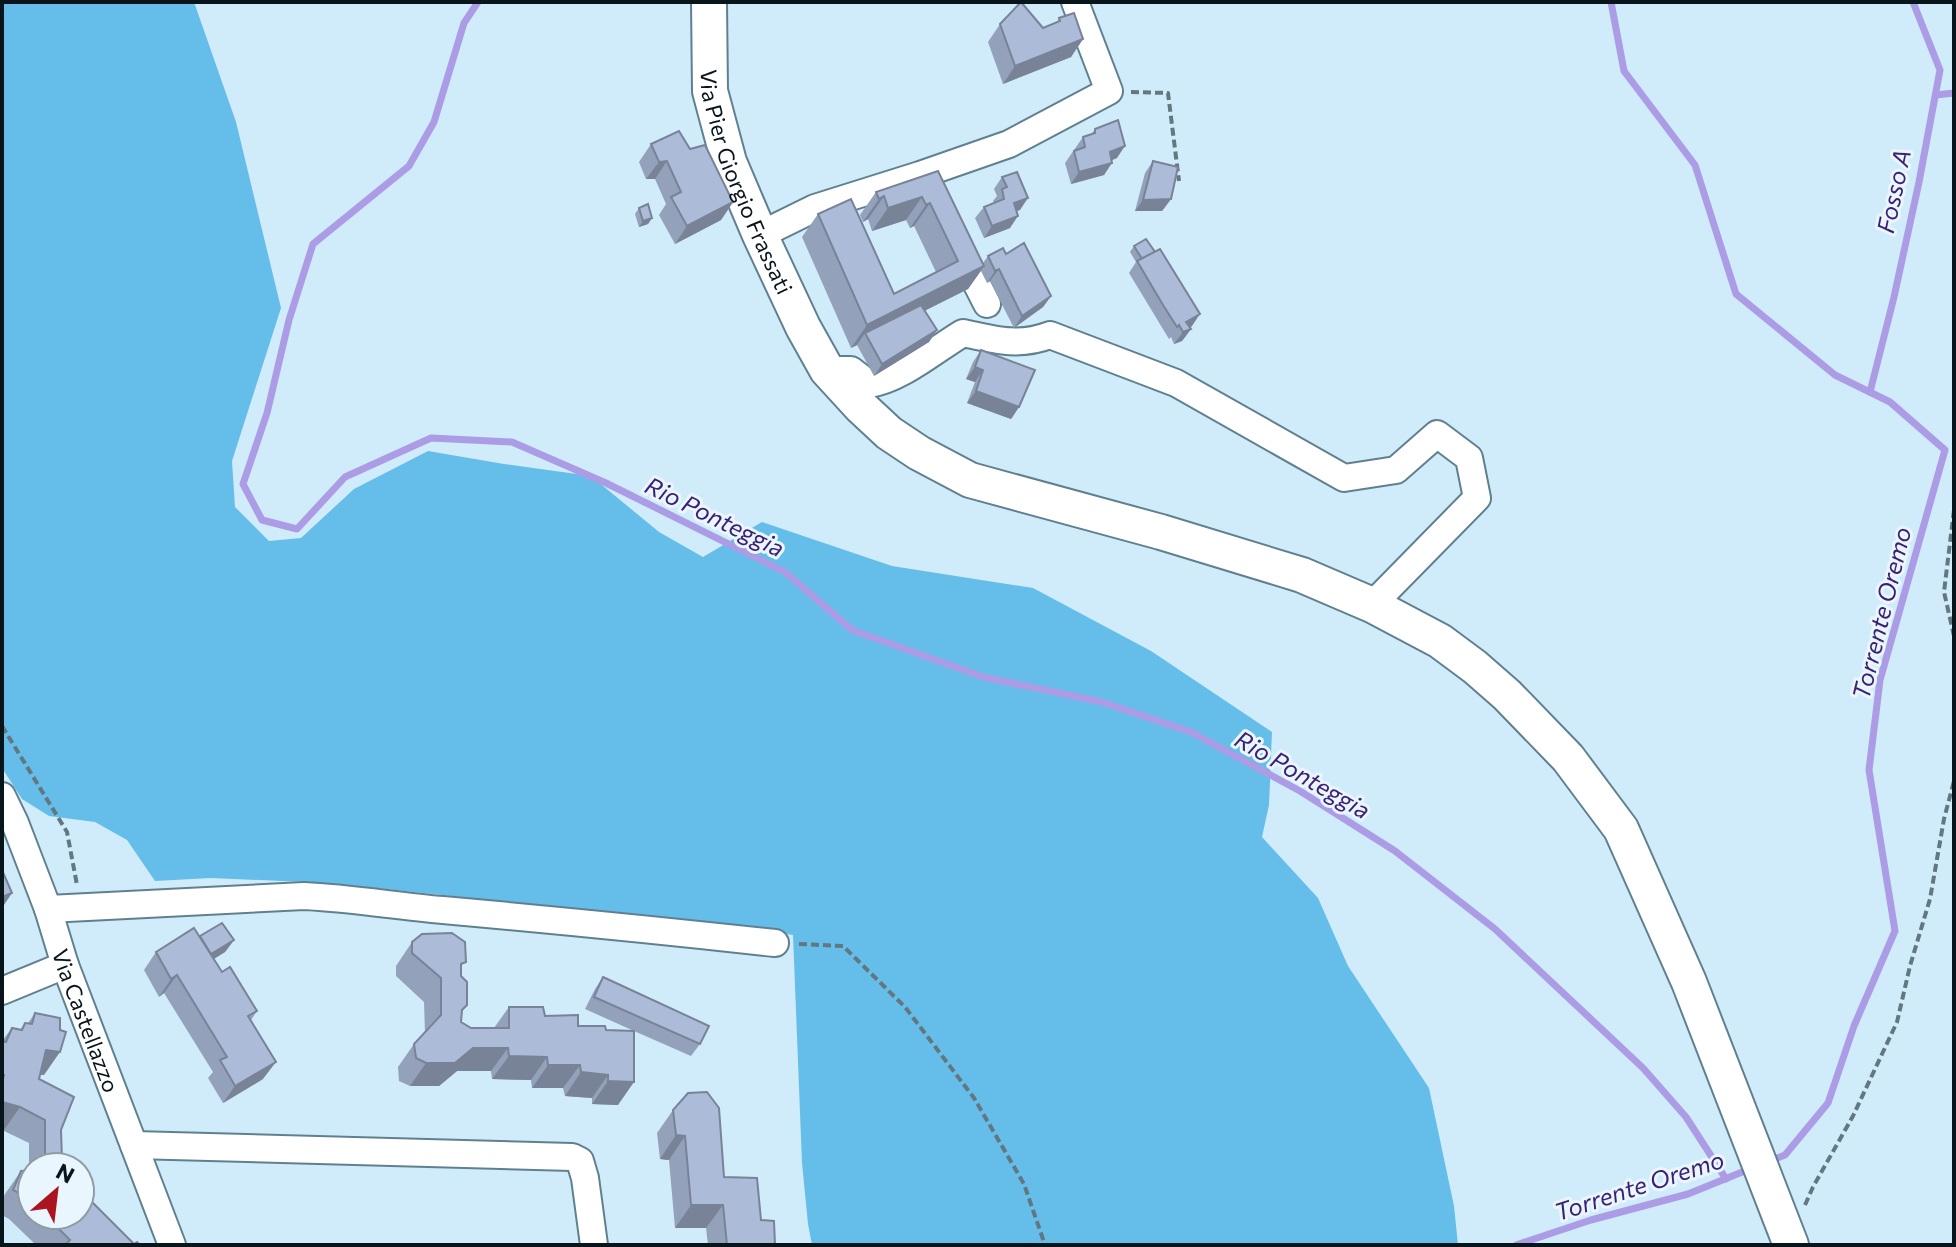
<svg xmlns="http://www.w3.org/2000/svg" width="1956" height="1247" font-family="Commissioner,sans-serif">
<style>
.forest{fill:#65bee9}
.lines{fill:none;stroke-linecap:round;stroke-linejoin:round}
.stream{stroke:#ab9ce5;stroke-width:7}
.minor-casing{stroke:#608090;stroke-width:30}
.tertiary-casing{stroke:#608090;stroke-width:38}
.path{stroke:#637781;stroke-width:4;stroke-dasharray:8 4;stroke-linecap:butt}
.minor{stroke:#fff;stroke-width:26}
.tertiary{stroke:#fff;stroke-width:34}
.wall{fill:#93a1ba}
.shaded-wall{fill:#788397}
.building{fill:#abbbd8;stroke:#788397;stroke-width:2}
.labels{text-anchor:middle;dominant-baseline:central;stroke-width:6;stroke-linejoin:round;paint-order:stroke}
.street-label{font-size:22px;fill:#08151b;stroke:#e9f6fe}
.water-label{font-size:24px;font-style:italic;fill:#3c2074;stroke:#e9f6fe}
</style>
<rect width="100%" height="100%" fill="#d0ecfa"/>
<path class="forest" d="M2,2H194L236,122L281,308L232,461L235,507L269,541L301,538L354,489L428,451L504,464L591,476L659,532L703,557L762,522L892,566L1033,588L1151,651L1272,732L1269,805L1262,837L1318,898L1348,966L1429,1088L1454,1206L1458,1245H812L808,1224L802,1163L793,935L733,926L329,883L211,878L155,881L127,840L95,822L49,816L22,799L2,768Z"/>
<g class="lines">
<g class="stream">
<path d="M478,2L464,23L434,122L409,166L313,244L289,320L267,413L243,484L262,520L297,529L345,477L431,438L512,442L606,483L785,572L852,630L983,677L1102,702L1191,732L1300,791L1395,851L1495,929L1643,1068L1686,1117L1726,1179"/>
<path d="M1611,2L1624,71L1695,165L1736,294L1835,375L1890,402L1945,450L1880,680L1869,770L1895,931L1854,1026L1828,1103L1785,1155L1767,1162"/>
<path d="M1936,95L1954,93"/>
<path d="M1870,392L1894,297L1919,182L1940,70L1913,2"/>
<path d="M1516,1245L1591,1220L1688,1194L1752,1168"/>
</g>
<defs>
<g id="minor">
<path d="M760,235L815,208L920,175L1009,144L1109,91L1075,2"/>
<path d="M959,249L987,304"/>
<path d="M827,370H851L869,384C900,380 936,349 963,333C995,340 1019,347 1050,335L1176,383L1344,478L1396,470L1437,434L1469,458L1477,498L1372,605"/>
<path id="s1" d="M2,796L15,823L48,909L65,965L172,1245"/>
<path d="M48,909L304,896C350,898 396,906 443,910C554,920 665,931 775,943"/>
<path d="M2,991L65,965"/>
<path d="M134,1145L572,1157L580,1161L585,1178L594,1245"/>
</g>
<g id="tertiary">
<path id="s2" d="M709,2L710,91L729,162L760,235L803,327L827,370L860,406L889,433L919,453L970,480L1161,532L1302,575L1372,605L1440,641L1475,667L1507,695L1568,758L1621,829L1689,982L1791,1245"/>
</g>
</defs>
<use href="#minor" class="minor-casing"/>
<use href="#tertiary" class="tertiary-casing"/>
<g class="path">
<path d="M1131,92L1168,93L1179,181"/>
<path d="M1954,510L1944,592L1954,636"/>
<path d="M2,726L67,832L77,885"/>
<path d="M799,944L843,946L905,1007L974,1098L1024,1184L1045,1245"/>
<path d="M1805,1205L1813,1187L1853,1116L1897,1022L1910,966L1930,899L1944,819L1954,781"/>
</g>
<use href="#minor" class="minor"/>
<use href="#tertiary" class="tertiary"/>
</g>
<g class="wall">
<path d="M1059,18L1083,39L1071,57L1003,84L988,42L1000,24L1043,28L1057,22Z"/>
<path d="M1095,129L1117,158L1112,160L1104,175L1071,184L1065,163L1083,137L1091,135Z"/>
<path d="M651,144L690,149L733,202L721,220L675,244L659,215L666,204L655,179H646L639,162Z"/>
<path d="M1153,161L1171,199L1162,211H1135L1145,173Z"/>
<path d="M938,171L983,263L988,256L1006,254L1051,296L1043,307L1014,328L990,281L987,283L981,271L968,289L925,310L937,330L929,342L874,376L857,345L851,348L802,237L818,214L894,294L936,272L914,226L910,228L906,220L872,231L868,219L863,222L860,215L876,192Z"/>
<path d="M1002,177L1020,210L1016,211L1010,228L984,238L975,218L984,207L994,203L993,201L997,196L994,189Z"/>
<path d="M639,208L652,218L648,224L639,227L635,214Z"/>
<path d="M1134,246L1192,326L1190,328L1191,329L1182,341L1174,344L1171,337L1169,339L1129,273L1136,262L1130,252Z"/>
<path d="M981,350L1019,407L1011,419L967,403L975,382L966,379L973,362Z"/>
<path d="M200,936L234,940L225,952L214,959L222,972L257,1011L251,1020L263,1079L223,1103L208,1078L213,1072L164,993L159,997L144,970L156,952Z"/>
<path d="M412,942L461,968V1022L471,1028H494L509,1007L545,1016L578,1026L606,1030L634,1031L585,1009L595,989L603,977L700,1044L691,1056L634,1031L618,1105L592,1104V1098L565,1096L563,1088H532L531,1080L492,1079L491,1071H457L439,1086H410L399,1081L398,1067L414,1044L425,1033L424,1002L396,976V966Z"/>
<path d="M35,1013L44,1075H40L39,1079L61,1130L62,1160L69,1167H32V1215H80L134,1244L140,1245H36L9,1219L2,1215V1201L5,1194L21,1171L29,1170V1143L2,1130V1041L12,1028L20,1030L25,1023H28Z"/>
<path d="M673,1110L724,1177L761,1220L775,1245H708L706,1228H675L669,1160L660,1159L657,1133Z"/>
</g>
<g class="shaded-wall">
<path d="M1083,39L1071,57L1003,84L1015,66Z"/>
<path d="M1125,146L1117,158L1102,164L1110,152Z"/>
<path d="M667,161L655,179H646L659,162Z"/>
<path d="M1112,163L1104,175L1071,184L1079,172Z"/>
<path d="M884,196L868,219L863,222L879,199Z"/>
<path d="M922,197L906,220L872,231L888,208Z"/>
<path d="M1028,198L1020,210L1005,215L1014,203Z"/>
<path d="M1171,199L1162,211H1135L1143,200Z"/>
<path d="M733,202L721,220L675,244L687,226Z"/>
<path d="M930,203L914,226L910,228L926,205Z"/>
<path d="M1018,216L1010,228L984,238L992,226Z"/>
<path d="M652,218L648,224L639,227L643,221Z"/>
<path d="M984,266L968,289L869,339L865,333L857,345L851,348L867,325Z"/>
<path d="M999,269L990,281L987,283L995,271Z"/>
<path d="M1051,296L1043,307L1014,328L1022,316Z"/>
<path d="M1200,314L1192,326L1183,332L1186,322Z"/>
<path d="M1191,329L1182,341L1174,344L1183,332Z"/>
<path d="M937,330L929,342L874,376L882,364Z"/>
<path d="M975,367L983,370L975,382L966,379Z"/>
<path d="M976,391L1019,407L1011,419L967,403Z"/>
<path d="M12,893L2,908V897Z"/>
<path d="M234,940L225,952L197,969L205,957Z"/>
<path d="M177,975L164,993L159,997L171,979Z"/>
<path d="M473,1048H508L491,1071H457L439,1086H410L426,1063Z"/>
<path d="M46,1050L60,1052L44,1075L30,1073Z"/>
<path d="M509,1056L547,1057L531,1080L492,1079Z"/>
<path d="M276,1062L263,1079L223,1103L235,1086Z"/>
<path d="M548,1065H580L563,1088H532Z"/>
<path d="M581,1072L608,1075L592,1098L565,1096Z"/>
<path d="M608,1081L634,1082L618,1105L592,1104Z"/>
<path d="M2,1102L20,1107L4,1130H2Z"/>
<path d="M676,1135L685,1136L669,1160L660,1159Z"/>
<path d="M691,1205H723L706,1228H675Z"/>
</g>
<g class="building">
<path d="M1021,2L1043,28L1060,21L1059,18L1074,13L1083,39L1015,66L1000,24Z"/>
<path d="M1118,120L1125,146L1110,152L1112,163L1079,172L1074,151L1085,147L1083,137L1095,133V129Z"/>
<path d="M679,131L690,149L705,145L733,202L687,226L671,197L681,192L667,161L659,162L651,144Z"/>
<path d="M1153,161L1178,167L1171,199L1143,200Z"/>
<path d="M938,171L984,266L867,325L818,214L851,199L894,294L958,261L930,203L926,205L922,197L888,208L884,196L879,199L876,192Z"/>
<path d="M1017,172L1028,198L1014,203L1018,216L992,226L984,207L1004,199L1002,189L1007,187L1002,177Z"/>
<path d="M648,204L652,218L643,221L639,208Z"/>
<path d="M1146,239L1155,252L1142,259L1134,246Z"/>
<path d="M1024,243L1051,296L1022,316L999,269L995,271L988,256L1003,248L1006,254Z"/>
<path d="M1160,249L1200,314L1186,322L1191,329L1183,332L1179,325L1177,327L1163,305L1137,261Z"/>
<path d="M921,305L937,330L882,364L865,333Z"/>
<path d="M981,350L1035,370L1019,407L976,391L983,370L975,367Z"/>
<path d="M2,870L12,893L2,897Z"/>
<path d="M222,923L234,940L211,954L200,936Z"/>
<path d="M194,928L222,972L230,967L257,1011L248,1016L276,1062L235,1086L220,1060L227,1057L177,975L171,979L156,952Z"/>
<path d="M452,933L465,942L466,962L461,964V976L467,982V1005L462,1010L461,1022L471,1028H509V1007H543L545,1016L578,1015V1026H605L606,1030L634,1031V1082L608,1081V1075L581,1072L580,1065H548L547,1057L509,1056L508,1048H473L455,1063H426L416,1058L414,1044L441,1015V978L412,953V942L422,934Z"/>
<path d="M603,977L709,1026L700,1044L594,997Z"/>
<path d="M35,1013L60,1018V1030L66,1032L60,1052L46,1050L39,1079L74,1097L61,1130L62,1160L69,1167H45V1120L20,1107L2,1102V1083L4,1075H2V1041L6,1042L12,1028L22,1030L25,1023L32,1024Z"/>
<path d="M707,1092L719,1108L724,1177L757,1178L761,1220L774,1221L775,1245H727L723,1205H691L685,1136L676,1135L673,1110L688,1093Z"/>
<path d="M32,1170V1202L25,1196L13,1190L21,1171Z"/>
<path d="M80,1190L134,1244L137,1242L140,1245H65L70,1240L45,1215H80Z"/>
</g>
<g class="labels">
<g class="street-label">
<text stroke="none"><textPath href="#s2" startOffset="186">Via Pier Giorgio Frassati</textPath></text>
<text stroke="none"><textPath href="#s1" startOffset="240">Via Castellazzo</textPath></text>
</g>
<g class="water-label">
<text transform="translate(1893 191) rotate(-78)">Fosso A</text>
<text transform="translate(715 516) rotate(26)">Rio Ponteggia</text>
<text transform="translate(1881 613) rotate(-76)">Torrente Oremo</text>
<text transform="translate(1303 774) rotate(30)">Rio Ponteggia</text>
<text transform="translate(1639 1185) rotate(-18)">Torrente Oremo</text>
</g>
</g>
<rect width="1956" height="1247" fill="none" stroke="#08151b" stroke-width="8"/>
<g transform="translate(56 1191) rotate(28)"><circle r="38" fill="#e9f6fe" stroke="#8f9ca3" stroke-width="2"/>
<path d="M0-6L14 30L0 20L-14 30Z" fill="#aa1520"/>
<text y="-12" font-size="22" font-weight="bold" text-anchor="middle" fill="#08151b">N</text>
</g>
</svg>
